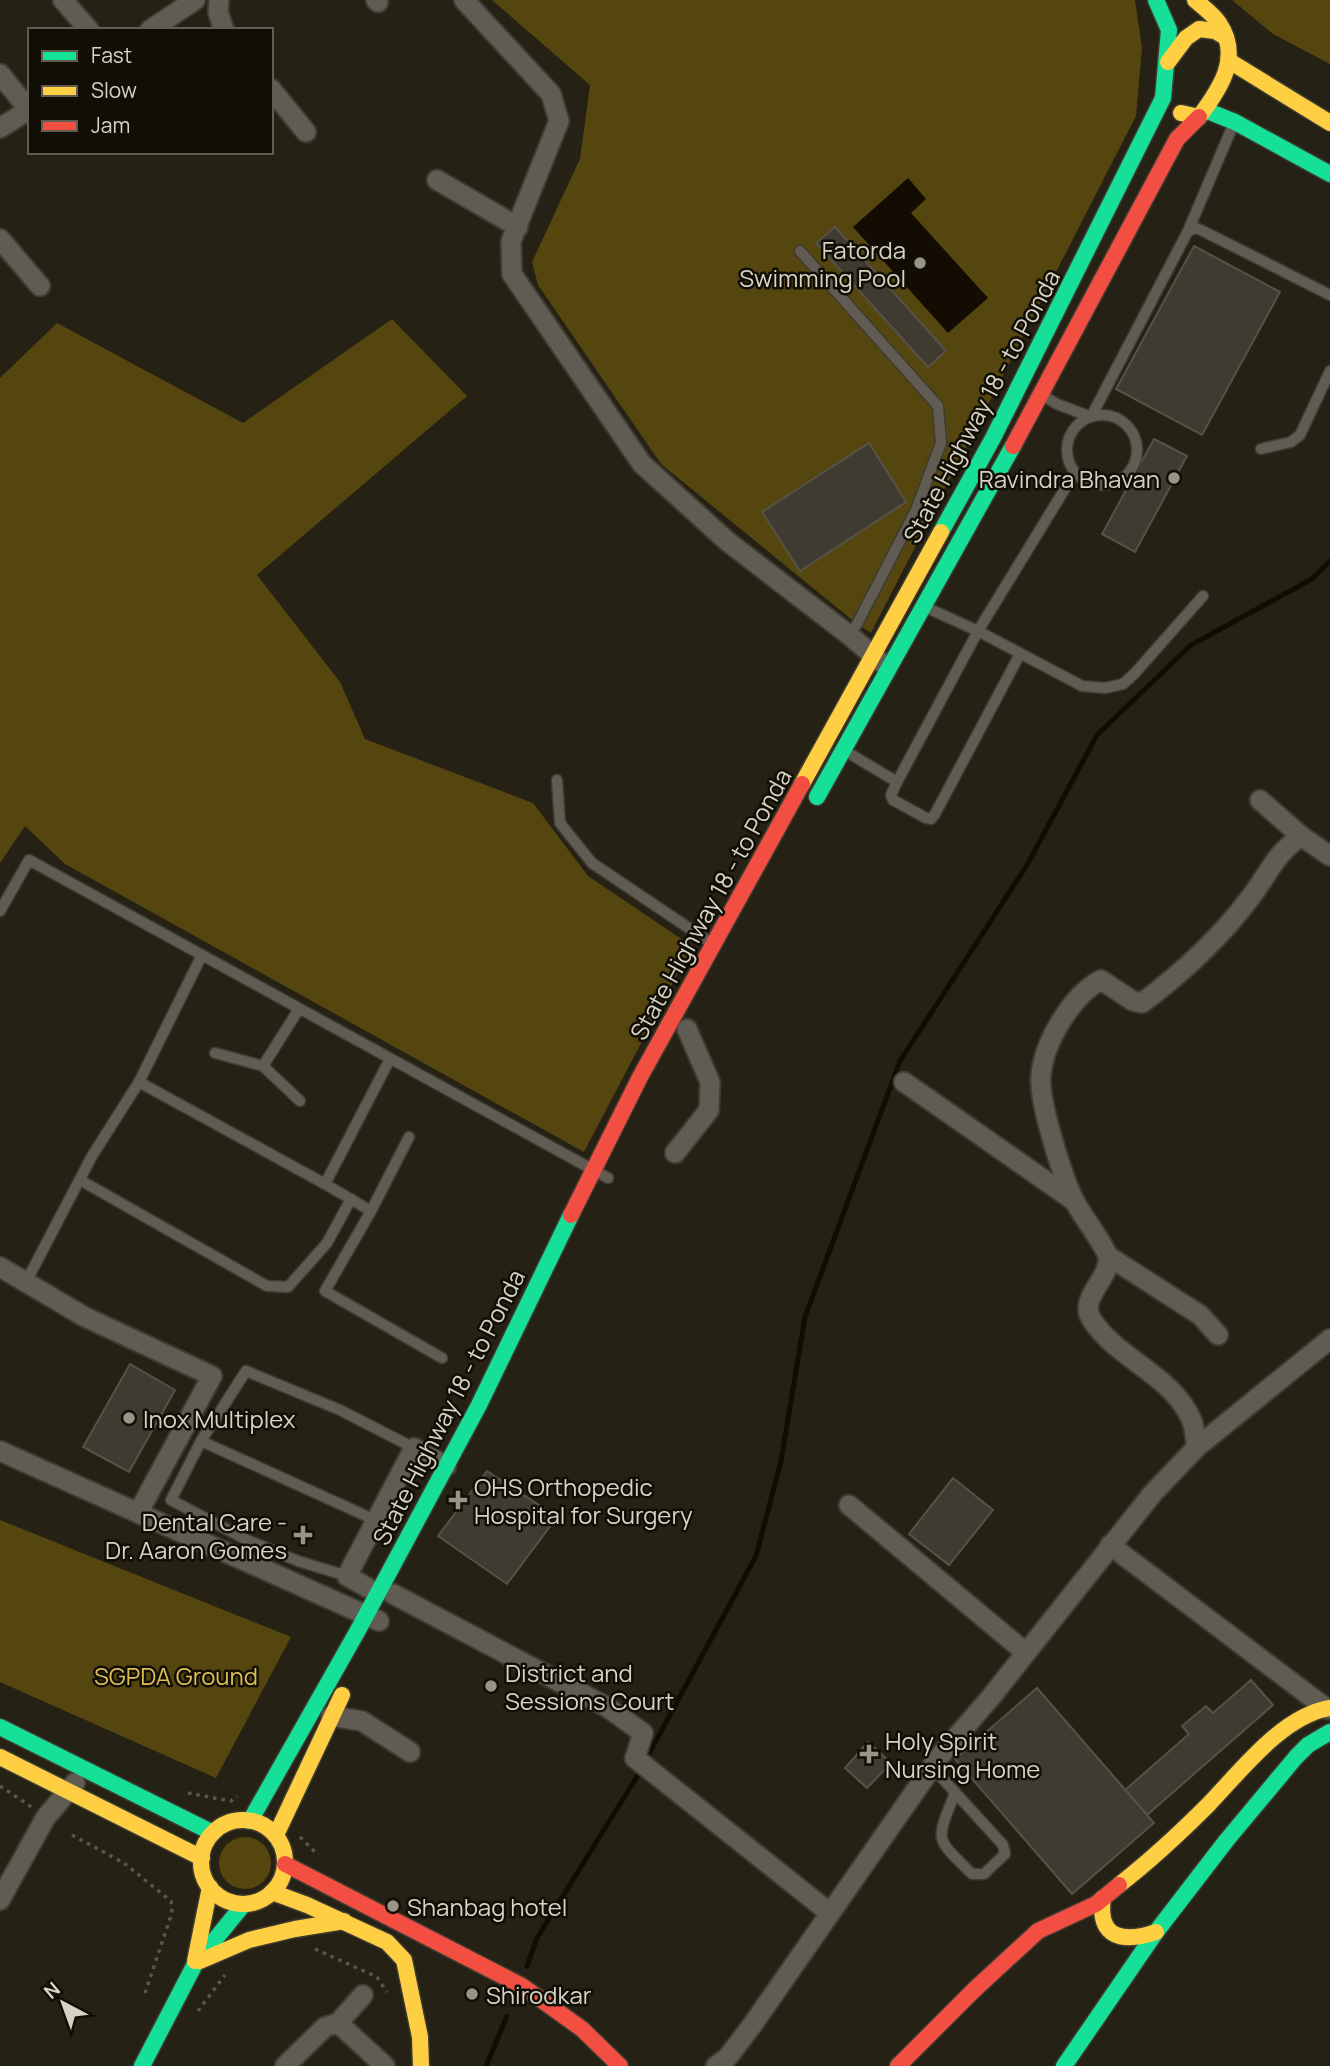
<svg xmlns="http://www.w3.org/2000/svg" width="1330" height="2066" font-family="Manrope,sans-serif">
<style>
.green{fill:#554610}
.water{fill:#130c02}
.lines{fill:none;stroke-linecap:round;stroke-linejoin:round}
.stream{stroke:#130c02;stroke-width:5}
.building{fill:#3f3b30;stroke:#555247;stroke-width:2}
.lane-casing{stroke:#3e3b31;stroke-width:13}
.street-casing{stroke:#3e3b31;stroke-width:23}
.fast-casing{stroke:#3e3b31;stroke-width:19}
.slow-casing{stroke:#3e3b31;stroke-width:19}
.jam-casing{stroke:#3e3b31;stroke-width:19}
.path{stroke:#59564d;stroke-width:3.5;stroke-dasharray:3.5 5;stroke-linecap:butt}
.lane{stroke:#605c53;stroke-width:10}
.street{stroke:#605c53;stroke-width:19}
.fast{stroke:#16e098;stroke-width:16}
.slow{stroke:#ffcf43;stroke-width:16}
.jam{stroke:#f24e42;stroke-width:16}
.poi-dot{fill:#989486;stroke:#110e05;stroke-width:2.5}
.labels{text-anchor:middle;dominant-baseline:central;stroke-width:5;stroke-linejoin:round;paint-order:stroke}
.poi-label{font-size:24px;fill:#d6d2c4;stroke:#110e05;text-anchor:start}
.street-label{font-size:24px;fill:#d6d2c4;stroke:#110e05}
.park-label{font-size:24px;fill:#debe54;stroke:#110e05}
</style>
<rect width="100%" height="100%" fill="#252114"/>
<g class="green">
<path d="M492,0H1135L1142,48L1136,116L871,633L857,624L661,464L538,285L532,262L580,159L590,85Z"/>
<path d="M1232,0H1330V64L1273,34Z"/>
<path d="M392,319L467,396L257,575L340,682L365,739L533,803L588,876L692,946L584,1152L65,864L25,826L0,863V378L57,323L243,423Z"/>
<path d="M0,1520L291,1637L216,1778L0,1682Z"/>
<circle cx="245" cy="1863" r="26"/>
</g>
<path class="water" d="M908,178L926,199L911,213L988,298L948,333L853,227Z"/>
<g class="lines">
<g class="stream">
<path d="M645,1761L756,1556L781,1461L805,1317L900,1061L1027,865L1097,735L1191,645L1312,579L1330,561"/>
<path d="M527,1966L537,1938L641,1770"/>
<path d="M486,2066L507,2016"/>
</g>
</g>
<g class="building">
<path d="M835,227L946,351L928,367L816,243Z"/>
<path d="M1194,246L1280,292L1202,435L1116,389Z"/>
<path d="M1154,439L1187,456L1135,552L1102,534Z"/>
<path d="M869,443L906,502L800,571L762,512Z"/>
<path d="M130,1364L175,1390L129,1472L83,1447Z"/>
<path d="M487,1471L557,1517L507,1584L438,1536Z"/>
<path d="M953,1478L993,1510L949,1565L909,1534Z"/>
<path d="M1251,1680L1273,1705L1147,1815L1125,1790L1189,1734L1182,1726L1206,1706L1213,1713Z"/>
<path d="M1037,1688L1154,1823L1072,1894L955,1759Z"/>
<path d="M868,1742L891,1763L867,1788L845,1768Z"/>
</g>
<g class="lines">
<defs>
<g id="lane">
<path d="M1188,231L1234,123"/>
<path d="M800,251L938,406L941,443L916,510L857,624L849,635"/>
<path d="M1042,395L1057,404L1091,417L1188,231L1196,228L1203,231L1330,295"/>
<circle cx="1102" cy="450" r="35"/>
<path d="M1261,449L1291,442L1300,435L1330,371"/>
<path d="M925,607L978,631L1082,686L1105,688L1123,684L1135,673L1203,596"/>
<path d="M1020,654L935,814L931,819L926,818L893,800L891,795L897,782L978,631L1074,474"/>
<path d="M847,752L897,782"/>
<path d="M557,780L560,823L592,863L711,943"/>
<path d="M0,911L29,860L608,1178"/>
<path d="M215,1053L263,1066L299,1009"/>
<path d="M263,1066L300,1101"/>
<path d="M139,1082L325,1184L390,1059"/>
<path d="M80,1180L267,1286L288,1287L327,1243L351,1199"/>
<path d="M325,1184L371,1211L409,1137"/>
<path d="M371,1211L325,1291L442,1358"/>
<path d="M26,1282L92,1156L139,1082L202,955"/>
<path d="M201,1441L246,1371L340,1410L414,1448"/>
<path d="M347,1576L298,1561L247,1540L171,1500L201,1441L375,1520"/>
<path d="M932,1767L1003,1845L1005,1854L984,1874H972C935,1837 935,1843 955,1793"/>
</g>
<g id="street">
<path d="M63,0L89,30"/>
<path d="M219,0L218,12L224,30"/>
<path d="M376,0L378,2"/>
<path d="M464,0L551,94L559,121L511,241L512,274L642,464L727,541L849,635L882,663"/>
<path d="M150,30L195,0"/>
<path d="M0,74L29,110"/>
<path d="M271,89L306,132"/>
<path d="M0,128L30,109"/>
<path d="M437,180L518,227"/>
<path d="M0,239L40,286"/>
<path d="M1260,800L1301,836"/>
<path d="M904,1082L1073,1200"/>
<path d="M675,1153L709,1110L710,1082L687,1029"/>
<path d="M1108,1256L1200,1315L1218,1335"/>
<path d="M0,1267L85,1317L212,1376L138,1513"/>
<path d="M1197,1447C1195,1439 1195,1429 1192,1421C1173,1375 1118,1360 1092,1320C1077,1298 1111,1279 1108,1257C1106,1247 1081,1214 1075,1202C1063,1179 1038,1100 1041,1075C1044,1042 1072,995 1101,980L1133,1001L1142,1003C1182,973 1220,938 1250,898C1269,874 1273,856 1301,836L1330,856"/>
<path d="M0,1451L379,1621"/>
<path d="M849,1505L1025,1652"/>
<path d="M1110,1545L1327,1709"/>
<path d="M377,1593L347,1576L414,1448L446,1466"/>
<path d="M393,1594L607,1707L643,1733L635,1758L830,1913"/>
<path d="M331,1716L362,1721L410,1752"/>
<path d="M0,1900L46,1817L75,1783"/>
<path d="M338,2023L363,1995"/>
<path d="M285,2066L325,2027L338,2023L385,2066"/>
<path d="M716,2066L728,2057L753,2024L939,1757L991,1697L1153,1493L1197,1447L1330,1339"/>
</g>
<g id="fast">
<path d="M1205,110L1235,122L1330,174"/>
<path d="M941,532L993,438L1163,98L1169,30L1156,0"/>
<path d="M817,797L1013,446"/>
<path d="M0,1727L213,1833"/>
<path d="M250,1821L357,1632L479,1405L571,1215"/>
<path d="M142,2066L195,1964L244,1904"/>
<path d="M1064,2066L1156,1932L1226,1841L1296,1757L1308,1745L1330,1732"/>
</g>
<g id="slow">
<path d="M1168,62L1186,38L1199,29L1215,31L1225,37"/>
<path d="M1231,62L1330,123"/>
<path d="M1181,113L1199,117C1220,89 1242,57 1219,23C1213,14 1203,7 1195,0"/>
<path d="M802,784L941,532"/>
<path d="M0,1757L202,1858"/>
<circle cx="243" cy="1862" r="42"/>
<path d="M276,1835L342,1695"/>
<path d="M1119,1885C1151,1860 1180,1833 1208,1805C1241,1771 1282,1716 1330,1708"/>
<path d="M272,1892L307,1905L387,1942L404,1960L420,2037L421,2066"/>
<path d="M1103,1898C1097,1939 1124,1943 1156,1932"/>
<path d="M195,1961L210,1887"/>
<path d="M200,1961L249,1940L295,1929L344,1921"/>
</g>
<g id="jam">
<path d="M1013,446L1177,139L1199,117"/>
<path d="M571,1215L640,1077L802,784"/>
<path d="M285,1864L522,1986L582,2029L620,2066"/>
<path d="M898,2066L974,1990L1038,1931L1096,1904L1119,1885"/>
</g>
</defs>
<use href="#lane" class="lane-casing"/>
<use href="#street" class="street-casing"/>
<use href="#fast" class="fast-casing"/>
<use href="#slow" class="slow-casing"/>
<use href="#jam" class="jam-casing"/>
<g class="path">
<path d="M0,1786L33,1808"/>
<path d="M188,1793L231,1801L237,1796"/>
<path d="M72,1835L124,1863L171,1901L172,1913L144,1996"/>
<path d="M300,1837L317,1854"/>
<path d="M315,1949L377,1977L387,1992"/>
<path d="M198,2011L225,1975"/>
</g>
<use href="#lane" class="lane"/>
<use href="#street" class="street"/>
<use href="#fast" class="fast"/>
<use href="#slow" class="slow"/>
<use href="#jam" class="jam"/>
</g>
<g class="poi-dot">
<circle cx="920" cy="263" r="7"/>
<circle cx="1174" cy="478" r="7"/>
<circle cx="129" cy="1418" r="7"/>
<path d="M454.5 1489.5h7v7h7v7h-7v7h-7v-7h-7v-7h7z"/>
<path d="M299.5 1524.5h7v7h7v7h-7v7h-7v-7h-7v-7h7z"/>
<circle cx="491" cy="1686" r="7"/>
<path d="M865.5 1743.5h7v7h7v7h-7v7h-7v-7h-7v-7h7z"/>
<circle cx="393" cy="1906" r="7"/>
<circle cx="472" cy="1994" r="7"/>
</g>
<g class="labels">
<g class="poi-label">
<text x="906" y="249" text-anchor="end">Fatorda<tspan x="906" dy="28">Swimming Pool</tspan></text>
<text x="1160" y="478" text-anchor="end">Ravindra Bhavan</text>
<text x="143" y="1418">Inox Multiplex</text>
<text x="474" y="1486">OHS Orthopedic<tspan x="474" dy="28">Hospital for Surgery</tspan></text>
<text x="287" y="1521" text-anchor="end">Dental Care -<tspan x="287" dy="28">Dr. Aaron Gomes</tspan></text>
<text x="505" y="1672">District and<tspan x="505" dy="28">Sessions Court</tspan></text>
<text x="885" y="1740">Holy Spirit<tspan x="885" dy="28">Nursing Home</tspan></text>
<text x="407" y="1906">Shanbag hotel</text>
<text x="486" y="1994">Shirodkar</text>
</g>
<g class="street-label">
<text transform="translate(981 406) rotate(-62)">State Highway 18 - to Ponda</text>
<text transform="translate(710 904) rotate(-61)">State Highway 18 - to Ponda</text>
<text transform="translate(448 1407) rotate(-63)">State Highway 18 - to Ponda</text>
</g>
<g class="park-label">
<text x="176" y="1675">SGPDA Ground</text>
</g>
</g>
<rect x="28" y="28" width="245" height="126" fill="#110e05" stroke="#605c51" stroke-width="2"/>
<rect x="42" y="51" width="35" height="10" fill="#16e098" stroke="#605c51" stroke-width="2"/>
<text x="91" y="63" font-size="21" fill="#d6d2c4">Fast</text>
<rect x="42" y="86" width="35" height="10" fill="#ffcf43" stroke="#605c51" stroke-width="2"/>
<text x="91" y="98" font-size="21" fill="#d6d2c4">Slow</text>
<rect x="42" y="121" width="35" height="10" fill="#f24e42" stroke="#605c51" stroke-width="2"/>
<text x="91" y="133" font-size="21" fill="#d6d2c4">Jam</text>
<g transform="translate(63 2003) rotate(319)" stroke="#110e05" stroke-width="5" paint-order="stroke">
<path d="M0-5L12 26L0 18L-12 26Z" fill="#d6d2c4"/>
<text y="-10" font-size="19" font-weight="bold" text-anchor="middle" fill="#d6d2c4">N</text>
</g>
</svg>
